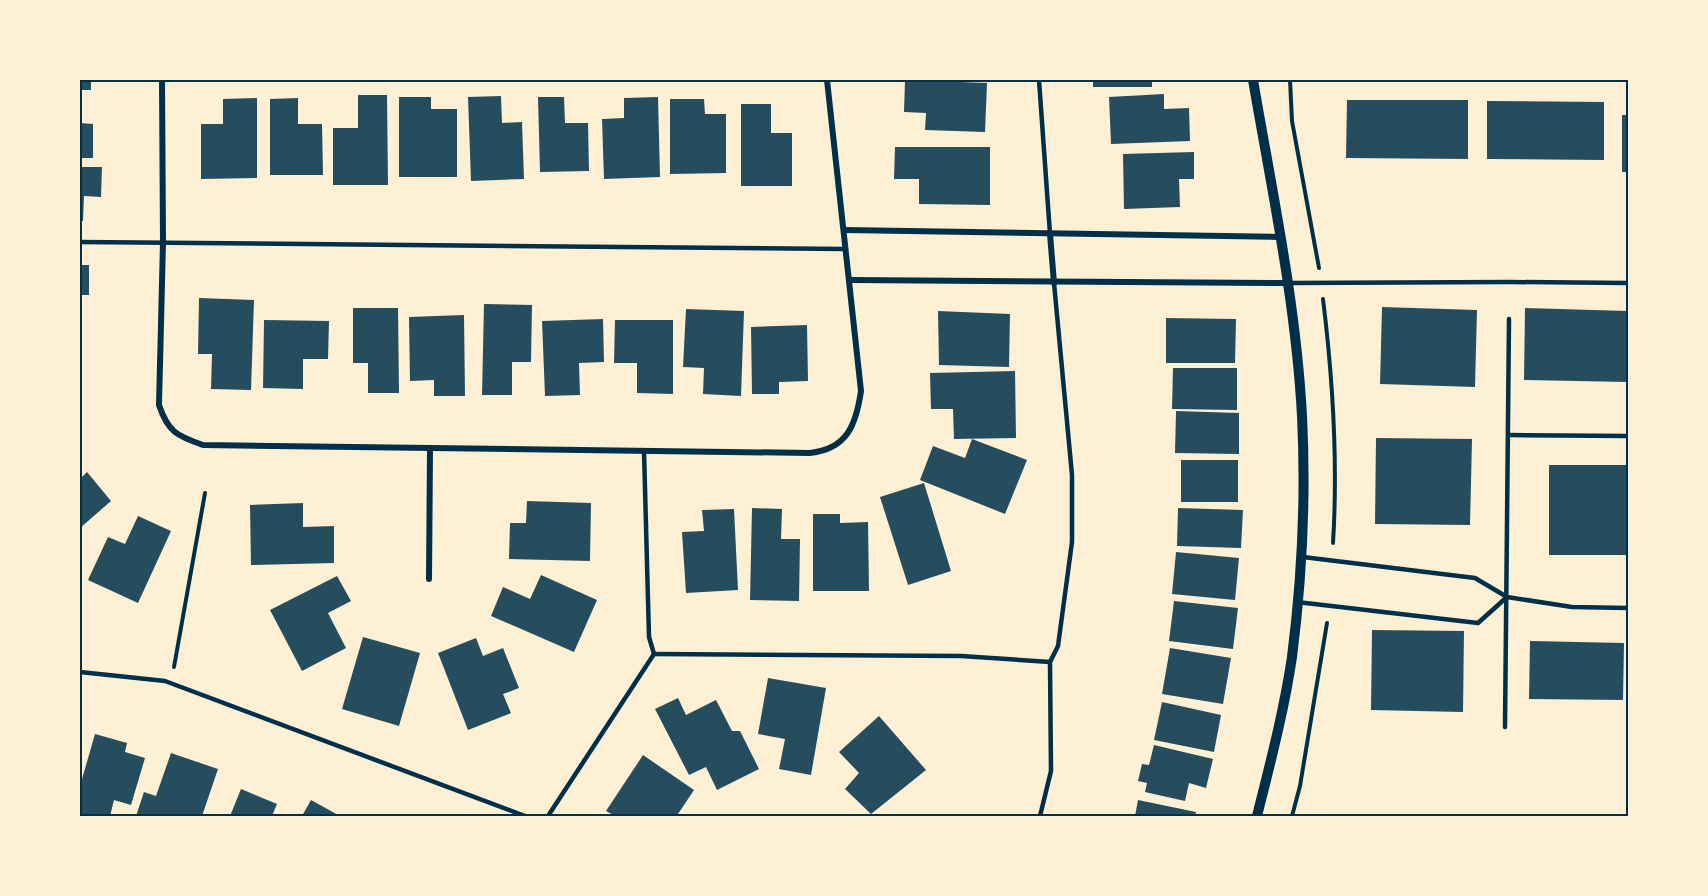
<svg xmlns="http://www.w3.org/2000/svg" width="1708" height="896" font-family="Ubuntu,sans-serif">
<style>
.building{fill:#264d5e}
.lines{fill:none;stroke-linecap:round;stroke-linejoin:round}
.path{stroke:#003049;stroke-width:4}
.service{stroke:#003049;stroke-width:4.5}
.minor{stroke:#003049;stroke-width:6}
.tertiary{stroke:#003049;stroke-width:10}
.neatline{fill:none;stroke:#003049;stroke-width:2}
</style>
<rect width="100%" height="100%" fill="#fdf0d5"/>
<g class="building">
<rect x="80" y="80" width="11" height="10"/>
<path d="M905,80L987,83L985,132L925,130L926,113L904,112Z"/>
<rect x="1093" y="80" width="59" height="7"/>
<path d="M1164,94V109L1189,108L1190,141L1111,144L1109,97Z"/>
<path d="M358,95H387L388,185H333V128H358Z"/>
<path d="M501,96L502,123L522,122L524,179L471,181L468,97Z"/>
<path d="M399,97H431V109H457V177H399Z"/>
<path d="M538,97H564L565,123H588L589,171L540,172Z"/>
<path d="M658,97L660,177L604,179L602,119L624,118V98Z"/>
<path d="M257,98V178L201,179V124H223V99Z"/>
<path d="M298,98V124H322L323,175H270V99Z"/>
<path d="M670,99H704L705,114H726V173L670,174Z"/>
<path d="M1347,100H1468V159L1346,158Z"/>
<path d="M1487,101L1604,102V160L1487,159Z"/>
<path d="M741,104H771V133H792V186H741Z"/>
<rect x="1622" y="115" width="6" height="57"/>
<path d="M80,123L93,124V158H80Z"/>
<path d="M895,147H990V205L919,204V179H894Z"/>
<path d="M1194,152V179H1179L1180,207L1124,209L1123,154Z"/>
<path d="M80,167H102L101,197L84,196L83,221H80Z"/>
<rect x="80" y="265" width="9" height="30"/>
<path d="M199,298L254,300L251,390L211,389L212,354H198Z"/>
<path d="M484,304L532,305L531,362H512V395H482Z"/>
<path d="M1382,307L1477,310L1475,387L1380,384Z"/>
<path d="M353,308H398L399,393H368V363H353Z"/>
<path d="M1525,308L1628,311V382L1524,380Z"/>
<path d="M686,309L744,311L741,396L703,394L704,368L683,367Z"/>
<path d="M938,311L1010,314L1009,367L939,365Z"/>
<path d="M464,315L465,396H434V380L410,381L409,317Z"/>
<path d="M1166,318L1236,319L1235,363H1166Z"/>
<path d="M603,319L604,362L579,363L580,395L545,396L542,321Z"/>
<path d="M264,320L329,321L328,359H303V389L263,388Z"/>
<path d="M615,320H673V394L637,393V363H614Z"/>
<path d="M807,325L808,381L779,382V394H752L751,327Z"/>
<path d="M1173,368H1237V410L1172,409Z"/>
<path d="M1015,371L1016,438L954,439L953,409H931L930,373Z"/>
<path d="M1176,411L1239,413V454L1175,453Z"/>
<path d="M1376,438L1472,439L1470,525L1375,524Z"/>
<path d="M972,439L1027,460L1005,514L920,480L933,446L965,458Z"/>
<rect x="1181" y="460" width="57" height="42"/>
<rect x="1549" y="465" width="79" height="90"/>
<path d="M87,472L111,501L80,528V479Z"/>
<path d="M924,483L951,571L908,585L880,497Z"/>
<path d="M527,501L591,503L590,561L509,559L510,523H526Z"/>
<path d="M303,503V527L334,526V563L251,565L250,505Z"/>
<path d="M752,508L782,509L781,539H800L799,601L750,600Z"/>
<path d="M1178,508L1243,510L1241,548L1177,546Z"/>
<path d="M734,509L738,590L686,593L682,532L704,531L702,510Z"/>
<path d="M813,514H840V523L868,522L869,591H813Z"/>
<path d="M138,516L171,531L138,603L88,580L108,537L125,544Z"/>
<path d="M1176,552L1239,558L1235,600L1172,594Z"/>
<path d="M541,575L597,600L574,652L491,616L503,587L530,599Z"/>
<path d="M337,576L351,601L328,613L346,648L302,671L270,610Z"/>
<path d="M1174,601L1238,608L1233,649L1169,641Z"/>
<path d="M1372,630L1464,631L1463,712L1371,710Z"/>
<path d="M363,637L420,653L399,726L342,709Z"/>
<path d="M476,638L483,656L503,648L519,688L503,694L511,713L468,730L438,653Z"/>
<path d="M1530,641L1624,643L1623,700L1529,699Z"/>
<path d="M1170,648L1231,658L1223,704L1162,694Z"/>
<path d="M768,678L826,688L811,775L779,769L785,739L758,734Z"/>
<path d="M678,698L686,715L716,700L732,731H740L759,769L717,790L706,767L689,775L655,709Z"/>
<path d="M1162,702L1221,715L1214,752L1154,740Z"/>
<path d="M879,716L926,770L871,814L845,789L859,773L839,752Z"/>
<path d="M95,734L127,743L125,752L145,758L131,805L114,800L110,816H80V786Z"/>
<path d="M1154,745L1213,759L1206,788L1189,783L1185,801L1145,792L1147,783L1138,781L1142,764L1149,765Z"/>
<path d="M171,753L218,769L202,816H136L144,792L156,796Z"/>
<path d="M643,755L694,790L678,814L682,816H615L606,811Z"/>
<path d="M241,789L277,804L272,816H230Z"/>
<path d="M311,800L340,816H302Z"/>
<path d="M1138,800L1196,812L1195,816H1135Z"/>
</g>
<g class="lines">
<g class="path">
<path d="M1290,80L1292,121L1319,268"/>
<path d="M1323,299C1333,380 1338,462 1333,543"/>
<path d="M174,667L205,493"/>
<path d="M1292,816L1300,786L1327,623"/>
</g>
<g class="service">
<path d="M1039,80L1050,234"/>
<path d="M80,242L846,249"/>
<path d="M1289,283L1510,282L1628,283"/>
<path d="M1509,435L1628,436"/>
<path d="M1303,557L1475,578L1507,597L1572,607L1628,608"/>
<path d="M1297,602L1478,623L1507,597"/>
<path d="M654,654L961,656L1050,662"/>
<path d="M80,672L165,681L525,816"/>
<path d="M1505,727L1509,319"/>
<path d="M548,816L654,654L649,637L644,451"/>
<path d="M1040,816L1051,771L1050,662L1058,646L1072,542V475L1054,283"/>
</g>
<g class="minor">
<path d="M162,80L163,242L159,405C168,432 177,436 203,445L810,453C847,449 856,425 861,391L827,80"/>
<path d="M844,230L1280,237"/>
<path d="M1050,234L1054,283"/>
<path d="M850,280L1288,283"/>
<path d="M429,579L430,449"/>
</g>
<path class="tertiary" d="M1253,80C1272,191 1296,303 1302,416C1306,496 1302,578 1292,657C1284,711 1270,764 1257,816"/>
</g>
<rect width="1708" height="896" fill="none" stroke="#fdf0d5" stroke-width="162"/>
<rect x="81" y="81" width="1546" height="734" class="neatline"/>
</svg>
